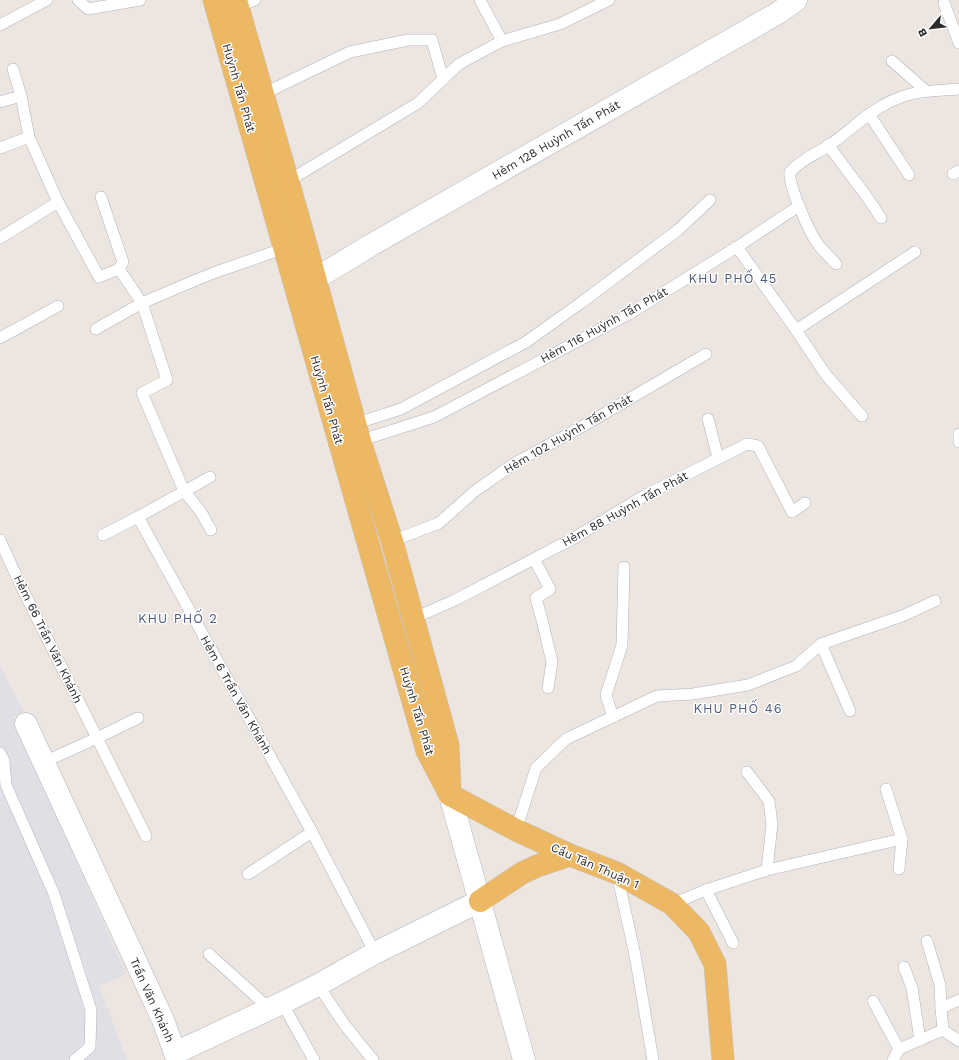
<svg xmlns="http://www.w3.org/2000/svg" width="959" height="1060" font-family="'Work Sans',sans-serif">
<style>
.industrial{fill:#e0dfe6}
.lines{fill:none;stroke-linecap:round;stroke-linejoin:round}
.lane-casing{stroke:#afb3bc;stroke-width:12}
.street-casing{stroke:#afb3bc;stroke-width:23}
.secondary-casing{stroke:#afb3bc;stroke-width:23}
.primary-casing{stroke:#c4c4c4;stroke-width:23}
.lane{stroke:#fff;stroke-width:11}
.street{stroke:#fff;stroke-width:22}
.secondary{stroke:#fff;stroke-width:22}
.primary{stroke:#edb863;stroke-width:22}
.labels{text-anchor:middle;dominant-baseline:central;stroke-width:3;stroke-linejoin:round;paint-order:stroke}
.street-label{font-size:12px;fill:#2c2c2c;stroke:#fff}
.neighbourhood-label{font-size:13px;letter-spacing:1px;fill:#4d5c7c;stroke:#fff}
</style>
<rect width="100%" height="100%" fill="#ede5df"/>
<path class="industrial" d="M0,666L24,712L13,717L126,974L99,986L127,1060H0Z"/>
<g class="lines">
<defs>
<g id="lane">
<path d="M78,0L88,9L140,0"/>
<path d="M480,0L502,41"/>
<path d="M944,3L959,43"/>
<path d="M238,7L255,0"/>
<path d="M0,25L47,0"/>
<path d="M892,61L926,91"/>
<path d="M13,69L21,96L29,137L58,202L99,277L119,269"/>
<path d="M263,94L350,52L408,40H432L443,79"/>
<path d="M0,102L21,96"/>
<path d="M869,114L909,175"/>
<path d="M828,145L867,197L881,218"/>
<path d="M0,148L29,137"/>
<path d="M953,174L959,171"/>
<path d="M288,181L418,103L459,64L502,41L560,24L609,0"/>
<path d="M101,197L123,262L119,269"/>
<path d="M0,238L58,202"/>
<path d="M737,247L796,330L826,375L862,416"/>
<path d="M836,264C830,257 822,250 817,243C809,231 788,185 790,172C802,159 814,155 828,146C852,130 871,108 899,98C918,90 939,91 959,89"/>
<path d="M119,269L142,303L167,380L142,393L184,491L201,512L211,530"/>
<path d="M96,329L142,303L196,280L216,272L288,247"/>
<path d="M796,330L915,252"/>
<path d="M0,338L58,306"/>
<path d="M708,419L718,458"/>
<path d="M351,425L401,409L526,342L582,302L678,230L710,200"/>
<path d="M959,434V442"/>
<path d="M356,442L434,417L629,314L737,247L799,206"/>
<path d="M210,477L138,517L312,832L375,953"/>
<path d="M103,535L138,517"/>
<path d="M0,540L20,584L146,836"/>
<path d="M392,541L439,523L475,491L515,463L583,426L706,354"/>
<path d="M534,559L550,589L536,598L543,624L552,662L548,688"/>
<path d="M412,619L455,600L574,538L644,496L747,444L758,446L792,512L805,503"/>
<path d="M821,644L850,711"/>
<path d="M613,717L606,695L622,645L624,567"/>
<path d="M0,753L4,761L6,785L54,894L91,1010L90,1047L75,1060"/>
<path d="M44,762L97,738L138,718"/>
<path d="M747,772L769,801L772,824L767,870"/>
<path d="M886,789L902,839L899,869"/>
<path d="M516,830L536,768L566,739L657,696L693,694L748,685L796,666L821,644L902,616L935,601"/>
<path d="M248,874L312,832"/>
<path d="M617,874L635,955L653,1060"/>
<path d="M706,890L733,943"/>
<path d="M672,904L706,890L767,870L902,839"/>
<path d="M927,941L940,985L941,1008"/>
<path d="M209,954L270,1009"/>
<path d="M904,967L912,988L920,1040"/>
<path d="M318,985L344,1024L373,1060"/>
<path d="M873,1001L899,1049"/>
<path d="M282,1003L314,1060"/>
<path d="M943,1030L959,1041"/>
<path d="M893,1060L899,1049L943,1030L941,1008L959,1000"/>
</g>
<g id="street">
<path d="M315,279L371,245L778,13L796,0"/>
<path d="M26,724L163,1020L175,1053L282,1003L318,985L375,953L480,901"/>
</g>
<path id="secondary" d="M450,795L524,1060"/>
<g id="primary">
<path d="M214,0L427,751L450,795"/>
<path d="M236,0L298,216L360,441L392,541L448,745L450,790"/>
<path d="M450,795L516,830L570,855L617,873L672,904L699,932L715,964L723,1060"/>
<path d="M480,901L522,873L537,866L570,855"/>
</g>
</defs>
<use href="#lane" class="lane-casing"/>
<use href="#street" class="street-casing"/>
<use href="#secondary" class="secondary-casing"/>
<use href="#primary" class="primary-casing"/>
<use href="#lane" class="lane"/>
<use href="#street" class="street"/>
<use href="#secondary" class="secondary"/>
<use href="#primary" class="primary"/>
</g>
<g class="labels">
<g class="street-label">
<text transform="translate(239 88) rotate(74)">Huỳnh Tấn Phát</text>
<text transform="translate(556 140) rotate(-30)">Hẻm 128 Huỳnh Tấn Phát</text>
<text transform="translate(604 325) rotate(-29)">Hẻm 116 Huỳnh Tấn Phát</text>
<text transform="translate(327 400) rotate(74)">Huỳnh Tấn Phát</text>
<text transform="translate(568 434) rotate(-30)">Hẻm 102 Huỳnh Tấn Phát</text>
<text transform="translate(625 509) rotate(-29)">Hẻm 88 Huỳnh Tấn Phát</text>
<text transform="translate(48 639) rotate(64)">Hẻm 66 Trần Văn Khánh</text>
<text transform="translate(236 695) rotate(61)">Hẻm 6 Trần Văn Khánh</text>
<text transform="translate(417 711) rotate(73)">Huỳnh Tấn Phát</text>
<text transform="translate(595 866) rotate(24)">Cầu Tân Thuận 1</text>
<text transform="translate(152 1000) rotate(66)">Trần Văn Khánh</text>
</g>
<g class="neighbourhood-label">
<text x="733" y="278">KHU PHỐ 45</text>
<text x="178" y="618">KHU PHỐ 2</text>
<text x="738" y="708">KHU PHỐ 46</text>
</g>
</g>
<g transform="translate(931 28) rotate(242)" stroke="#ffffff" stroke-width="3" paint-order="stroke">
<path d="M0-3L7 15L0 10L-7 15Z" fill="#2c2c2c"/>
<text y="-6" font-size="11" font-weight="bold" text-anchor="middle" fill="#2c2c2c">B</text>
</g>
</svg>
